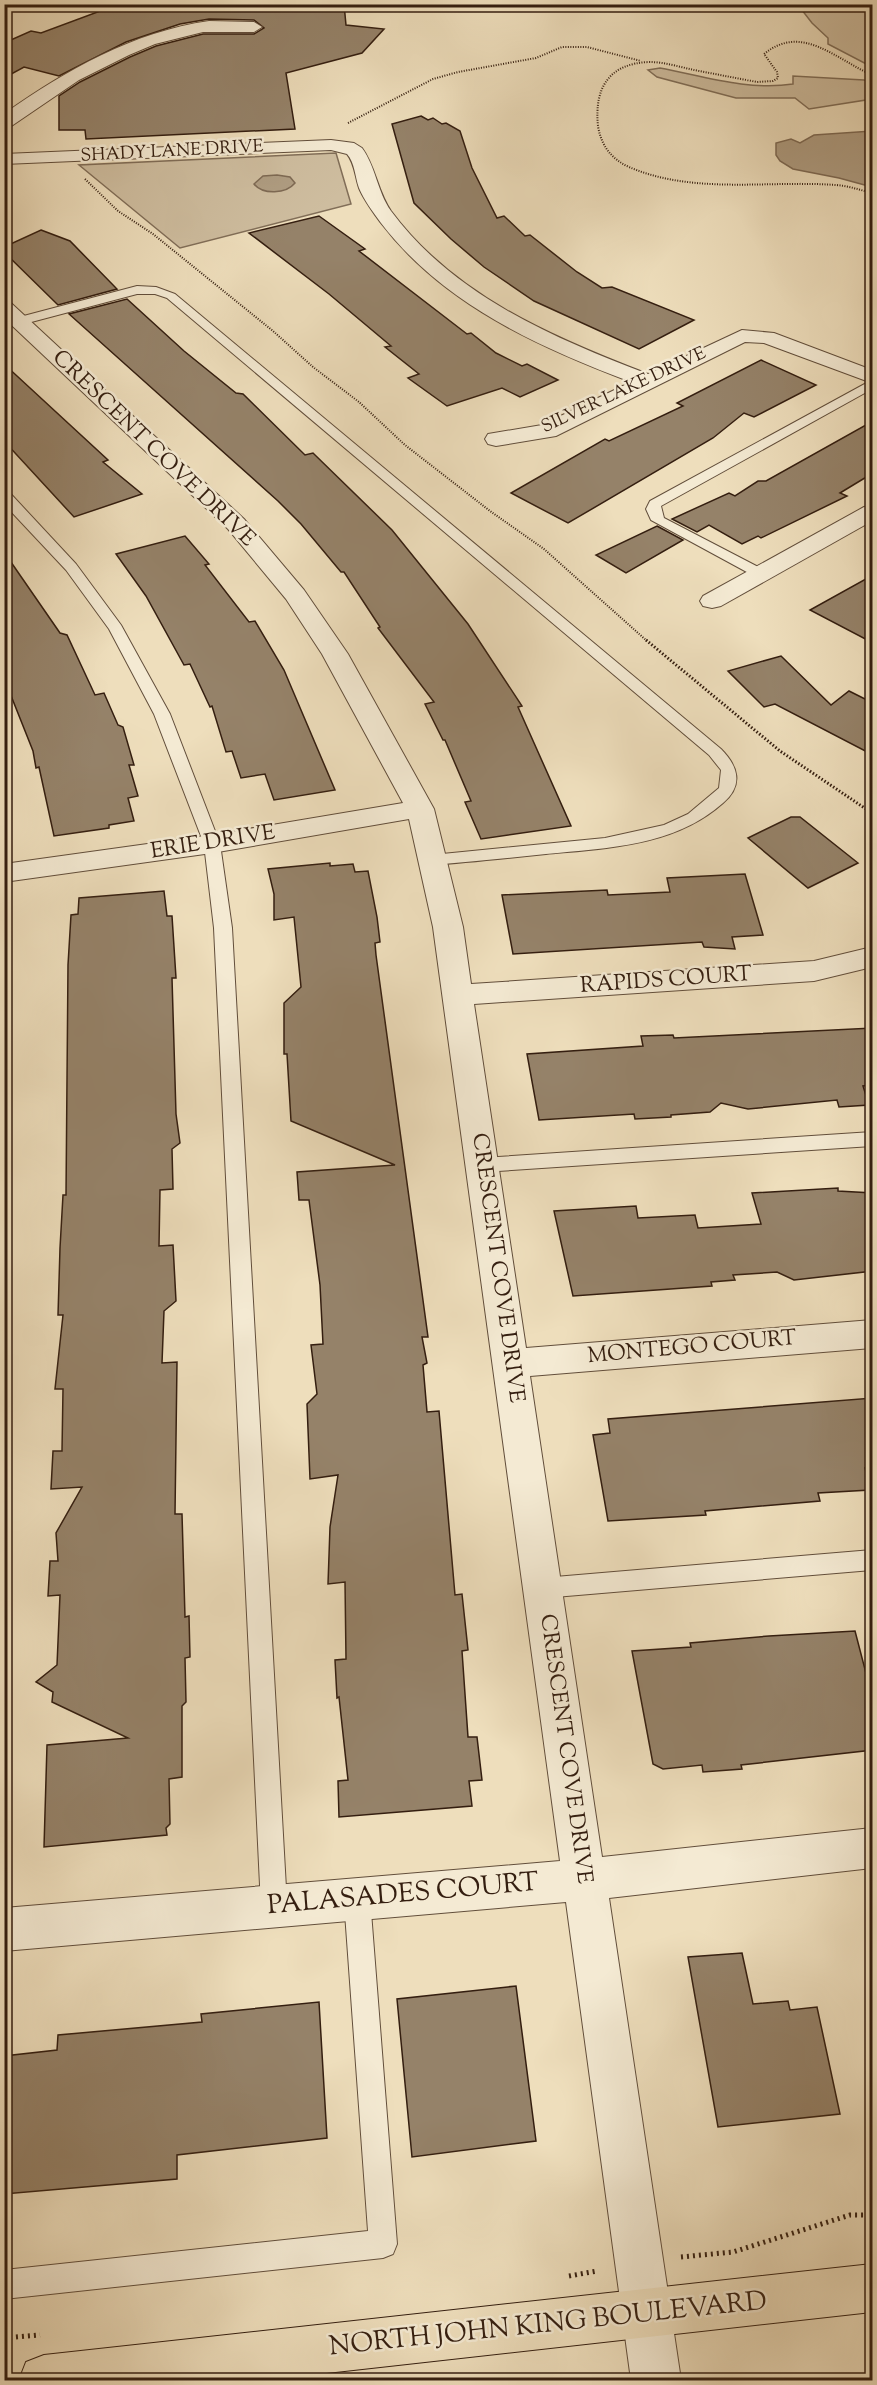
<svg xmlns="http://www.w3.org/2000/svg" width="877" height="2385" font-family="'Sorts Mill Goudy',serif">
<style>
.green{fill:#cebd9f;stroke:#816e58;stroke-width:1.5}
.water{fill:#af9d82;stroke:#7e6a54;stroke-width:1.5}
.building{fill:#958269;stroke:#341e10;stroke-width:1.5}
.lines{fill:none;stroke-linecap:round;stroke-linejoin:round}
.service-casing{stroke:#624e3b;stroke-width:2}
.minor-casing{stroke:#624e3b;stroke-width:2}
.primary-casing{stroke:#341e10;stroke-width:2}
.path-far2{stroke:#341e10;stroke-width:2;stroke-dasharray:1 1.5;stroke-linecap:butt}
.path-far1{stroke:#341e10;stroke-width:3;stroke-dasharray:1.5 2;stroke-linecap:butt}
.path{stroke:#341e10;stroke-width:5;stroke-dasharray:2 4;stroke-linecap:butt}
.service{fill:#f4ead3;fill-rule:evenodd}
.minor{fill:#f4ead3;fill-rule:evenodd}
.primary{fill:#eedebc;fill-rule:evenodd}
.labels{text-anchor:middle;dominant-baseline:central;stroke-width:5;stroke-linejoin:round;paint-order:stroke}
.far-street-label{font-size:18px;fill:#341e10;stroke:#f4ead3}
.street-label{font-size:22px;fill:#341e10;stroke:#f4ead3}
.near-street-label{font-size:27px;fill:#341e10;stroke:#f4ead3}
</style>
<rect width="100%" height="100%" fill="#eedebc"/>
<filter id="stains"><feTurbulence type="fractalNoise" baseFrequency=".00333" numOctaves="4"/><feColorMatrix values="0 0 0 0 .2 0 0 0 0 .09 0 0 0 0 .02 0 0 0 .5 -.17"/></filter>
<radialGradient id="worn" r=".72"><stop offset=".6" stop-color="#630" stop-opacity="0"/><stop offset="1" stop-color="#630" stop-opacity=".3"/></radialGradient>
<g class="green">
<path d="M798,5H872V67L828,44V38L812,23Z"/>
<path d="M660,68C703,76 748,91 793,84V76L864,80L872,82V99L809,109L795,98H736L657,77L648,70Z"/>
<path d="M336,153L351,204L180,248L79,165Z"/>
</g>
<g class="water">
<path d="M872,131V187L839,178L793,169L780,161L776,155V143L791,139L800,143L814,135Z"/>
<path d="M277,175L290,177L295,183C286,194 263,195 254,184L263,176Z"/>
</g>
<g class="building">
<path d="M119,4H344L346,25L384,29L362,53L286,73L295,129L86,139L85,130H59V96L80,82L130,57L156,46L203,34H254L264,28L254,20L209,19L180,24L126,42L59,76L24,67L4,78V43L31,31L41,33Z"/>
<path d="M421,116L428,120L433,118L442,124L446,123L460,131L472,168L497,218L504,216L525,236L530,235L577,272L602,288L612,287L694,320L639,349L534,301L484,267L451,239L414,203L392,124Z"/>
<path d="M319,216L365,249L359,251L467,334L471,333L496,353L522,366L527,364L558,380L520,397L502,388L447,406L408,378L419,374L385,347L391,346L329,294L249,233Z"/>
<path d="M41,230L70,241L117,289L58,305L4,252V247Z"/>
<path d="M127,299L184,351L236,393L243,394L305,455L313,453L392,530L468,624L522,706L518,707L571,826L481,839L465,802L471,801L445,740H443L425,704L434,702L378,628L380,627L344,572H341L301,524L278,501L69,314Z"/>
<path d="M761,360L816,385L754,417L744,413L713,438L568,523L511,493L605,439L609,441L683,406L677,403Z"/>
<path d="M4,364L108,460L103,462L142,494L74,517L4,441Z"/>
<path d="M873,421V473L840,493L847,496L761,538L758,536L742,544L709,525L697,532L672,519L729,493L735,496L758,481H766Z"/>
<path d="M657,526L683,540L626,573L596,555Z"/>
<path d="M185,536L209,564L205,565L249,622L255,621L284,670L335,790L274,800L265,774L241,778L232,751L226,752L212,706L210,707L190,664L184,665L146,596L116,554Z"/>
<path d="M4,552L60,633L67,635L95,695L104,693L118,725L123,727L134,765H129L138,796L128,798L134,821L109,825V828L54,836L39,767L36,768L33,751L4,678Z"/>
<path d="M873,575V643L810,610Z"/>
<path d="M781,656L831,705L849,691L873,703V755L775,704L764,707L728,671Z"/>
<path d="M791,817H800L858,863L808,888L748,838Z"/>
<path d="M330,863V866L353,864L355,872L368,871L377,917L380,942L375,943L376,955L428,1337H422L427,1363L423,1365L427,1412L439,1411L455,1595L462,1594L468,1650L462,1651L468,1737H477L482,1780L469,1781L472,1806L339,1817L338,1781L348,1780L339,1697L337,1698L335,1660L346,1659L345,1582L328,1584L330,1527L338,1475L310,1479L307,1404L317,1394L311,1345L323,1344L320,1285L309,1200H299L297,1172L395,1165L291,1121L287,1054H284V1003L301,987L294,917L274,920V894L268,869Z"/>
<path d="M745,874L763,935L732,937L735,949L704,947L702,942L513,954L502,895L607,890L608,895L670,892L667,878Z"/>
<path d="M164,891L167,916H172L176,978H172L176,1114L180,1143L172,1149L173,1189L160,1190L159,1246L173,1245L176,1301L164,1311L162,1363L177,1362L175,1514H182L185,1617L189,1616L190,1657L185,1658L186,1702L182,1706V1777L169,1779L170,1824L166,1828L167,1835L44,1847L47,1745L128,1738L52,1702L53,1692L36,1682L57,1665L60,1595L48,1596L50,1561H58L56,1533L82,1487L51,1489L53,1451H62L63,1389H55L63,1315H58L60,1248L63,1195H66L68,965L71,915L78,914L79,898Z"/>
<path d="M873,1028V1085L863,1086L869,1105L839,1107L837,1100L748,1109L721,1103L710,1112L671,1115V1117L635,1119L634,1114L539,1120L527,1054L643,1046L641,1036L673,1035L674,1038Z"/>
<path d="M838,1188V1191L873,1193V1271L794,1280L777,1272L733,1275L735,1280L711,1282L712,1286L573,1296L554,1211L636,1206L638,1218L695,1215L698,1228L761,1224L752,1193Z"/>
<path d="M873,1398V1467L865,1468L870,1490L818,1493L820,1501L705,1511L706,1515L608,1521L593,1435L610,1433L608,1419Z"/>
<path d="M855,1631L873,1700V1750L741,1765L742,1769L703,1772L702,1765L663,1769L653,1764L632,1651L691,1647L690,1643L769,1636Z"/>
<path d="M742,1953L753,2004L788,2001L790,2010L817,2007L840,2114L718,2127L688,1957Z"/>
<path d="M516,1986L536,2141L412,2157L397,1999Z"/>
<path d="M319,2002L327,2138L177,2155V2179L4,2194V2056L57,2050L58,2035L202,2022L201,2014Z"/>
</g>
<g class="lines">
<defs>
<g id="service">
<path d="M137,286L156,287L175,294L721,749C738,766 744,785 723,803C675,846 608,848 546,854C508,858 470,862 432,865L426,864L424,860L426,856L432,855L605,838L664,825L688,814L719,788L721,770L709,755L167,298L155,294H137L20,325L14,321L16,318Z"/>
<path d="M872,380V389L661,506L664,518L766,571L768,574L766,577H756L651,520L646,509L650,501Z"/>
<path d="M4,491L9,492L76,564L121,625L170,714L220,844L232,928L287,1906L283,1915L274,1919L265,1915L261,1906L214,928L204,844L154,714L109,629L66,570L4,504Z"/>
<path d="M872,1132V1146L482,1172L475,1170L472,1165L475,1160L482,1158Z"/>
<path d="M872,1550V1570L543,1598L535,1595L532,1588L535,1581L543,1578Z"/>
<path d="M357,1887L366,1890L370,1899L397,2244L393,2254L383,2258L4,2299V2270L368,2231L344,1899L348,1890Z"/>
</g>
<g id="minor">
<path d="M209,21L254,22L262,27L254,32H203L155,44L129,55L79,80L10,127L4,128V114C66,70 133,32 209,21Z"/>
<path d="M331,140L354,143L362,148C376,167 377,191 391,211C453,295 553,338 648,374L742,330L774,333L872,370V383L764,343L745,342L556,436L496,446L488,444L485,439L488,434L542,425L631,382C538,347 443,304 381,223C373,212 364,200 359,188C355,177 355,163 347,154L331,150L4,164V154Z"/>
<path d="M4,301L11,303L244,519L304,590L348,654L434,809L463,927L471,984L814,961L872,947V967L814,981L474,1004L526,1348L872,1320V1348L530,1376L602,1857L872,1828V1868L609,1898L681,2380H631L566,1902L4,1951V1908L560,1861L433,927L409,819L212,853L4,882V864L212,835L403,803L322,654L286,599L228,529L4,318Z"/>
<path d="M872,505V521L721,606L712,608L703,606L700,601L703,596L864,507Z"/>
</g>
<path id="primary" d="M872,2264V2312L264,2380H19L26,2362L44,2355Z"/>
</defs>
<use href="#service" class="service-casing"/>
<use href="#minor" class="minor-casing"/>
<use href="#primary" class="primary-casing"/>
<g class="path-far2">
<path d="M872,75C835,59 802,23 764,54L777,72L778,78L773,81L757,82C736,78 715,74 694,70C680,67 664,62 650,62C609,63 594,88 598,126C601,145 611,159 629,167C694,195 768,180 836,185C849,186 860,190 872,193"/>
<path d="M348,123L433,79L458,72L536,58L562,47H587L641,61"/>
<path d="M85,179L118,211L153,234L273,331L313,367L359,402L405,445L490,511L544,549L647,641"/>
</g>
<path class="path-far1" d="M646,640L780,751L872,813"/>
<g class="path">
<path d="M681,2257L733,2252L850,2215H872"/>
<path d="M569,2276L597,2271"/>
<path d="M4,2338L40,2335"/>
</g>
<use href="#service" class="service"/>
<use href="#minor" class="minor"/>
<use href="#primary" class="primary"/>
</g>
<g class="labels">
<g class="far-street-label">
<text transform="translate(172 152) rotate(-3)">SHADY LANE DRIVE</text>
<text transform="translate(624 391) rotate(-25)">SILVER LAKE DRIVE</text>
</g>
<g class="street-label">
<text transform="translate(153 449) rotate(44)">CRESCENT COVE DRIVE</text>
<text transform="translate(213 843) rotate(-9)">ERIE DRIVE</text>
<text transform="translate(666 981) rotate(-4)">RAPIDS COURT</text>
<text transform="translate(497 1268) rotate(82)">CRESCENT COVE DRIVE</text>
<text transform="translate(692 1348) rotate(-5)">MONTEGO COURT</text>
<text transform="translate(565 1749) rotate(82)">CRESCENT COVE DRIVE</text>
</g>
<g class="near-street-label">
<text transform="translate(403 1895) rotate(-5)">PALASADES COURT</text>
<text transform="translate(548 2325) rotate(-6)">NORTH JOHN KING BOULEVARD</text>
</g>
</g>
<rect width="877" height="2385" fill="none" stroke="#eedebc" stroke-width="24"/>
<rect x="6" y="6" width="865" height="2373" fill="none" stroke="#341e10" stroke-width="3"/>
<rect x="12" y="12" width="853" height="2361" fill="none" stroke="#341e10" stroke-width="1.5"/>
<rect width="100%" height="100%" filter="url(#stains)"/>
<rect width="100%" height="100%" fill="url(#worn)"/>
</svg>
